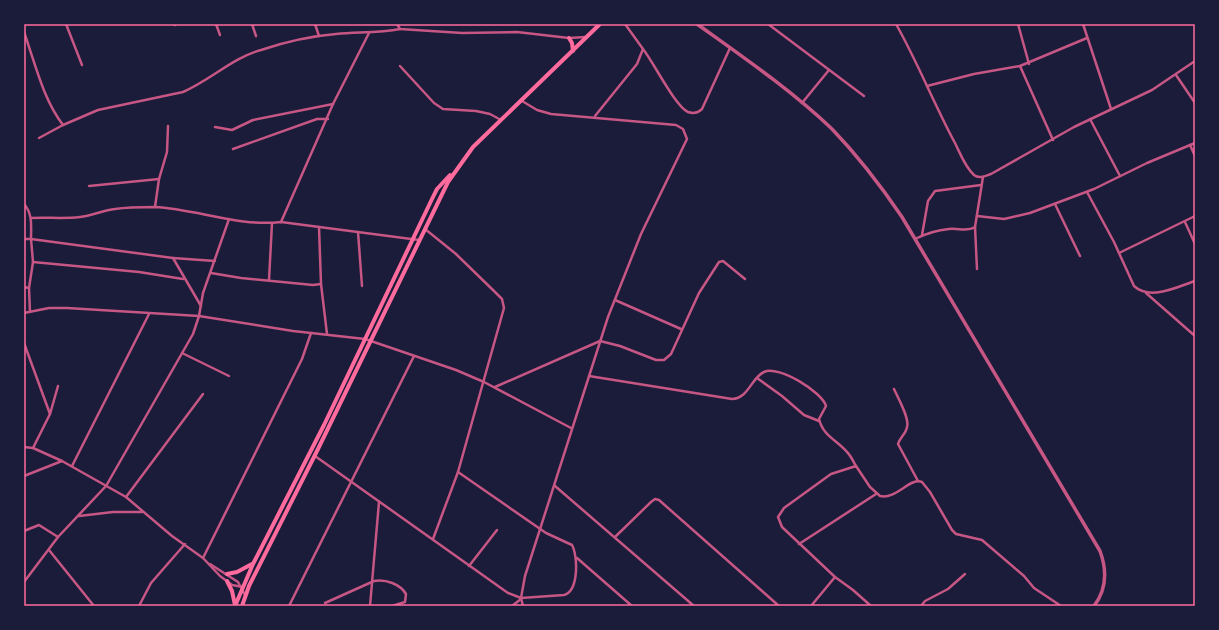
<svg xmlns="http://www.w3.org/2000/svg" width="1219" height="630" font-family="'PT Sans',sans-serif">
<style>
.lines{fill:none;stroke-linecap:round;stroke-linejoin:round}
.minor{stroke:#c65784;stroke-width:2.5}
.tertiary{stroke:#c65784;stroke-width:3.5}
.secondary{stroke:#ff6b9d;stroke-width:4}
.neatline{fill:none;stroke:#ff6b9d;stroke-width:1.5}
</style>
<rect width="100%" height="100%" fill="#1b1b3a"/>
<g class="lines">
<g class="minor">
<path d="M66,24L82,65"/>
<path d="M174,24L175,25"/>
<path d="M216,24L220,35"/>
<path d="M252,24L256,36"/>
<path d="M315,24L319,36"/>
<path d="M397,24L400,29L462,33L517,32L569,38L586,37"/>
<path d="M768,24L864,96"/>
<path d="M896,24C918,63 934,104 955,143C960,153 965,167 974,175C979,179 985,176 991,174L1074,127L1152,90L1195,61"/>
<path d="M1018,24L1029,64"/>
<path d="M1083,24L1111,109"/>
<path d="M24,32C35,63 43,99 63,125"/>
<path d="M643,49C654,63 675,106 688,112C694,114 698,113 702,109L730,48"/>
<path d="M400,66L434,103L443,109L476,111L490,114L501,120"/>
<path d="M1020,66L1053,140"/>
<path d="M1176,75L1195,103"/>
<path d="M927,86L974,74L1020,66L1087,38"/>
<path d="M522,101L537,110L551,114L676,125L683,129L687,139L641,234L608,317L525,576L521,598L523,606"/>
<path d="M802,103L829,70"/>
<path d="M595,116L637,64L643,49L625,24"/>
<path d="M1090,119L1120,176"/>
<path d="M215,127L232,130L253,120L333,104"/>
<path d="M39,138L63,125L98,110L183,92C211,80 232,58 261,50C285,42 311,36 336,34C358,32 379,33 400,29"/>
<path d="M1190,145L1195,156"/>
<path d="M233,149L317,119H328"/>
<path d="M89,186L159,179"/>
<path d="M1087,192L1114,242L1134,286C1150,301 1177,287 1195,281"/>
<path d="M24,204C33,214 31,226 31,239L173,258L201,306"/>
<path d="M1055,204L1080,256"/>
<path d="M155,207L159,179L167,152L168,126"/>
<path d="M977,216L1004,219L1030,213L1094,189L1147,163L1195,143"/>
<path d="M31,218C47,217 63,219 80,217C92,216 103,210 115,209C128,207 142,207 155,207C196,209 239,227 281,222L419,240"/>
<path d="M281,222L333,104L369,33"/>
<path d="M1185,222L1195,244"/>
<path d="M975,227L977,269"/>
<path d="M425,229L456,254L495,292L502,299L504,308L458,472L433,539"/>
<path d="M358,232L362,286"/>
<path d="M922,235L928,201L935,191L981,185"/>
<path d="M24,239H31L33,262L29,288L30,312"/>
<path d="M915,239C925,234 938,230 949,229C959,228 967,232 975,227L983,177"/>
<path d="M1119,253L1195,216"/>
<path d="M173,258L215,261"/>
<path d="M33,262L139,272L183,279"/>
<path d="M211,273L241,278L313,285L321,284L319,227"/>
<path d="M269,280L272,223"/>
<path d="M321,284L327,334"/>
<path d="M24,287L29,288"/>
<path d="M1146,293L1195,336"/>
<path d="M615,300L681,329"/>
<path d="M24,313L49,308H67L199,316L293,331L365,339L456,370L484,382L571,428"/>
<path d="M24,343L50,414"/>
<path d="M182,353L229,376"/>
<path d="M589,376L732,399C749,398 751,378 764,372C779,365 822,392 826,406L819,419C823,436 837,440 847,452C851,456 853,461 856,466"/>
<path d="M757,378L782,396L804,415L819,421"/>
<path d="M495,387L600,341L620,346L656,360H664L671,354L699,293L719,262L723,261L745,279"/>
<path d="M894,389C898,398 910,419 907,427C906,434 900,437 898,444L918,481"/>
<path d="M24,447L33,448L62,461L126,497L172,536L203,558L220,576L232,585L243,587"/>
<path d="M33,448L50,414L58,386"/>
<path d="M315,456L508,593L521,598L564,595C579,591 578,556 572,545L546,533L458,472"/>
<path d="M72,466L149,314"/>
<path d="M24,476L62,461"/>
<path d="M555,486L694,606"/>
<path d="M126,497L203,394"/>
<path d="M79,516L113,512H142"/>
<path d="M24,531L39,525L58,537"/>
<path d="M615,537L651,502L655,499L659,500L779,606"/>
<path d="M799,544L876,494"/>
<path d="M49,550L94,606"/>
<path d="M203,558L302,359L311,333"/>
<path d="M577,558L632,606"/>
<path d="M210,564L238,582L245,595"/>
<path d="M469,566L497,530"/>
<path d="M835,577L782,527L778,517L784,508L831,474L856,466L870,487L880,496C896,500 910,477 922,482L930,492L952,530L956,534L982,540L1024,576L1034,588L1061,606"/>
<path d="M24,582L58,537L106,486L193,334L199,316L203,293L229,219"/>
<path d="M325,603L374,581C386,579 400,584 406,594L405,602L392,606"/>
<path d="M139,606L151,583L185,544"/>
<path d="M289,606L414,356"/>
<path d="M370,606L379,502"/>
<path d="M512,606L521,599"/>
<path d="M811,606L835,577L853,590L871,606"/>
<path d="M921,606L925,601L948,589L965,574"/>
</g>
<path class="tertiary" d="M697,24C743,57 791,90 832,129C858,156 881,186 902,217L1100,551C1107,570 1107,589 1094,606"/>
<g class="secondary">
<path d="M569,38L572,43L573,51"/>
<path d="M227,574L237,572L252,564"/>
<path d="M227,581L232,591L235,605"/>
<path d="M235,606L253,564L324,425L432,199L437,189L450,175"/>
<path d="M242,606L249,586L318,449L448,182L473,147L600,24"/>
</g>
</g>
<rect width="1219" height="630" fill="none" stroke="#1b1b3a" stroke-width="50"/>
<rect x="25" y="25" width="1169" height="580" class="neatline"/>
</svg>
